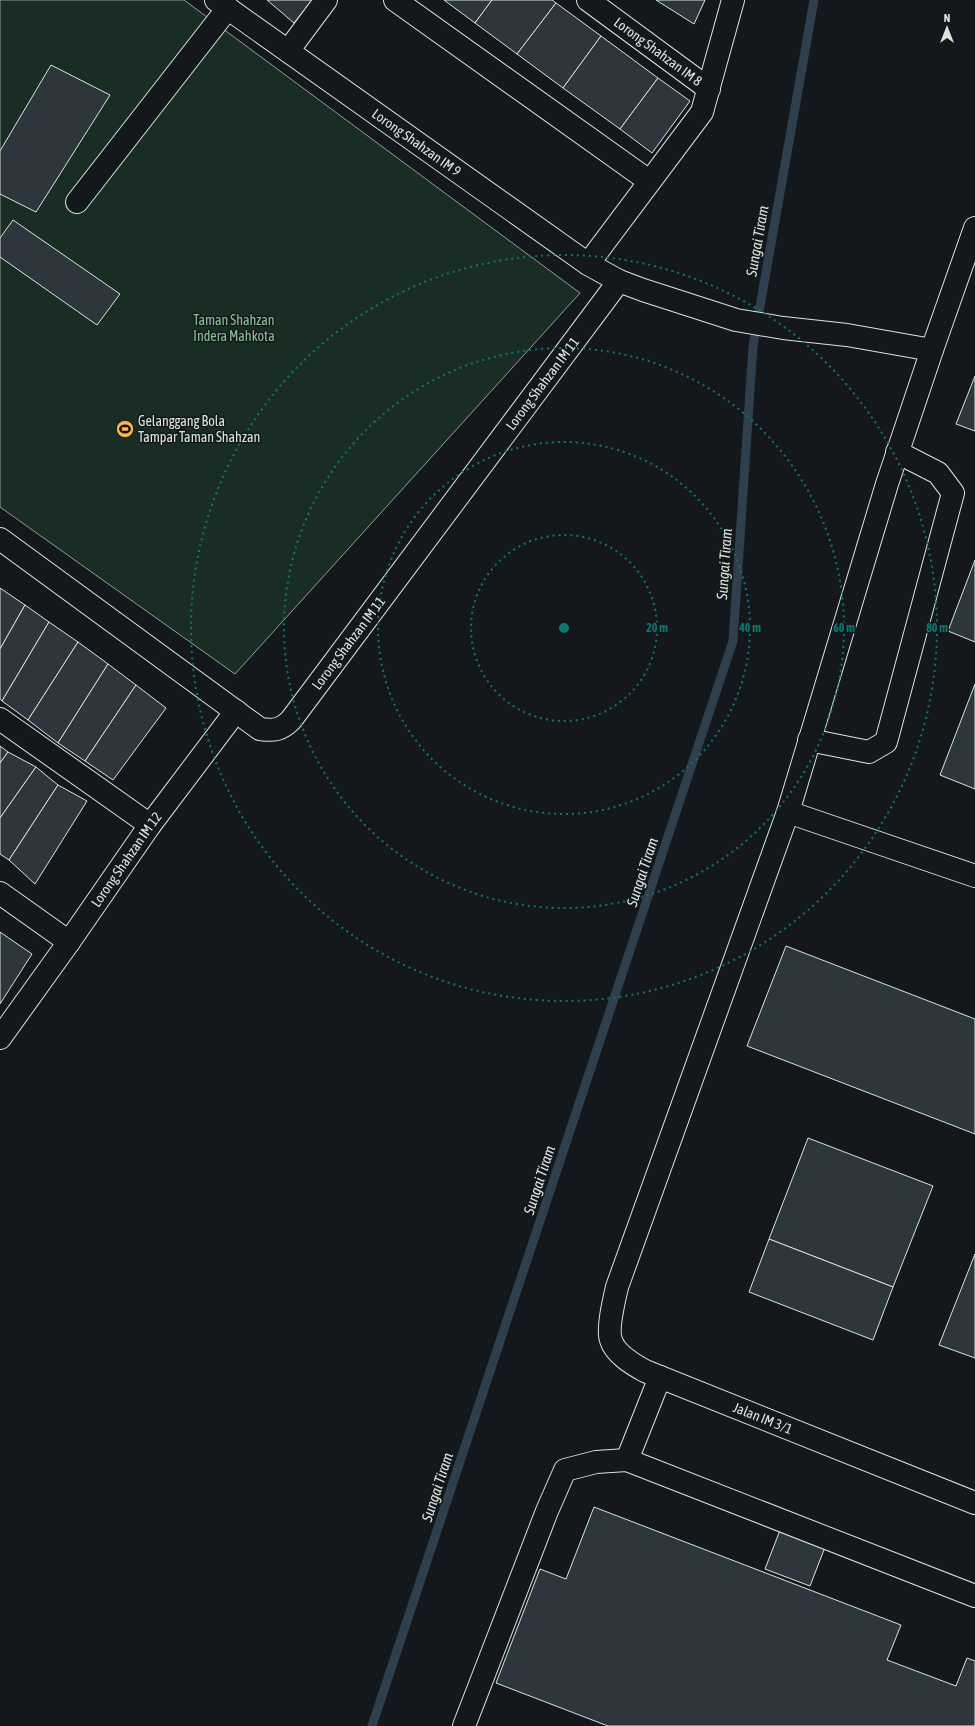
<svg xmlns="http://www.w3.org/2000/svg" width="975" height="1726" font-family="'Asap Condensed',sans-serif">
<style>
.green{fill:#1a2d24;stroke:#939e99}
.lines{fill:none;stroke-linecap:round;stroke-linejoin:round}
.stream{stroke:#2f3f4d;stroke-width:9}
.building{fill:#2c363c;stroke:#d8e6dc}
.minor-casing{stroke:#d8e6dc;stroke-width:24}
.minor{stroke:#14181c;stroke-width:22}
.ring{fill:none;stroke:#0f766e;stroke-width:2;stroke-dasharray:2 4}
.labels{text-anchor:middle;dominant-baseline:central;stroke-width:3;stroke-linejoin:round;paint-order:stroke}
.street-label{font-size:14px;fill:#d8e6dc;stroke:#14181c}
.park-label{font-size:14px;fill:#8ac095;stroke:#14181c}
.poi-label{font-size:14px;fill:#d8e6dc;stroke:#14181c;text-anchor:start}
.water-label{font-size:15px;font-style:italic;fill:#d8e6dc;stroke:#14181c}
.centre{fill:#0f766e;stroke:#14181c;stroke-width:2}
.ring-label{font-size:12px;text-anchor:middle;font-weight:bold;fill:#0f766e;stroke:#14181c;stroke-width:3;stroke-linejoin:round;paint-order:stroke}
</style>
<rect width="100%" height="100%" fill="#14181c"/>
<path class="green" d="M0,0H184L580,293L235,674L0,507Z"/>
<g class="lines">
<path class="stream" d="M372,1726L733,641L753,346L814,0"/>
</g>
<g class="building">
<path d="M267,0H312L294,23Z"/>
<path d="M444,0H492L475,23Z"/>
<path d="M492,0H552L556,3L517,54L475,23Z"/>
<path d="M656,0H705L694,24Z"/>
<path d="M556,3L601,36L563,88L517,54Z"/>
<path d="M601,36L658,78L620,129L563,88Z"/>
<path d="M51,65L110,95L36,212L0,194V151Z"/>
<path d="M658,78L690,101L652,153L620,129Z"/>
<path d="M13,220L120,294L97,325L0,257V238Z"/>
<path d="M975,376V431L956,424Z"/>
<path d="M975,560V642L948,631Z"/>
<path d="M0,588L25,605L0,649Z"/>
<path d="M25,605L49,622L2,701L0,699V649Z"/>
<path d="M49,622L78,642L28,720L2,701Z"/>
<path d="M78,642L108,664L58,743L28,720Z"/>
<path d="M108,664L136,685L85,761L58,743Z"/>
<path d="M975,684V789L940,775Z"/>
<path d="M136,685L166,708L113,780L85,761Z"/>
<path d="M0,746L8,752L0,763Z"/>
<path d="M8,752L36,767L0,818V763Z"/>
<path d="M36,767L58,785L9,860L0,854V818Z"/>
<path d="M58,785L87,801L35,884L9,860Z"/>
<path d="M0,932L32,954L0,1004Z"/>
<path d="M786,946L975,1019V1134L747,1046Z"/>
<path d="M808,1138L933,1186L893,1287L769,1239Z"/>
<path d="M769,1239L893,1287L873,1340L749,1292Z"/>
<path d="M975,1254V1358L939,1345Z"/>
<path d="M594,1507L901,1625L887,1660L956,1686L967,1658L975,1661V1726H608L496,1683L540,1569L566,1579Z"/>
<path d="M782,1525L827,1542L810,1586L765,1569Z"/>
</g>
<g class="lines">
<defs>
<g id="minor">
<path id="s1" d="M216,0L588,264L619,281L643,290L736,320L783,328L847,335L932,350"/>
<path d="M395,0L649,181"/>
<path id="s2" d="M588,0L709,89"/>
<path d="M288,51L326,0"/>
<path d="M77,202L228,8"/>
<path id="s3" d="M975,228L932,350L887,484L788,812L617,1287C614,1300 607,1329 611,1340C615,1354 634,1365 645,1371L975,1503"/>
<path d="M588,264L702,112L733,0"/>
<path id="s4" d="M0,539L260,729C274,731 281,730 291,720L619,281"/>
<path d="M0,719L150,825"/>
<path d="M809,740L869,752L886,742L953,493L938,473L897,452"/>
<path d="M788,812L975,876"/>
<path id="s5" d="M0,893L69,942L150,825L236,711"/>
<path d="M0,1038L69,942"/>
<path d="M660,1377L627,1460L975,1596"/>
<path d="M464,1726L547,1511L565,1470L596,1462L627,1460"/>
</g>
</defs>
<use href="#minor" class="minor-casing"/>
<use href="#minor" class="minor"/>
</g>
<g class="ring">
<circle cx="564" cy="628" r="93"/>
<circle cx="564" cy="628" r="186"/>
<circle cx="564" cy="628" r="280"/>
<circle cx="564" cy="628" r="373"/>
</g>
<defs>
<symbol id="stadium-disc" viewBox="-11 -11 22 22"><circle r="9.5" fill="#ffb74d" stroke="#14181c"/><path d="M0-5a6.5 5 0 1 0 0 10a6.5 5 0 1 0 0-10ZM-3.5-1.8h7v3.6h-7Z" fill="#111"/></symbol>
</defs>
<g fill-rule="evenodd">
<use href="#stadium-disc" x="115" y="419" width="20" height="20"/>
</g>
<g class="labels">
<g class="street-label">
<text stroke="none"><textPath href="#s2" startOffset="87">Lorong Shahzan IM 8</textPath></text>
<text stroke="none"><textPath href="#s1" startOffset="246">Lorong Shahzan IM 9</textPath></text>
<text stroke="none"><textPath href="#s4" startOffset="776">Lorong Shahzan IM 11</textPath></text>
<text stroke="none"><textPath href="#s4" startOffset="452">Lorong Shahzan IM 11</textPath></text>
<text stroke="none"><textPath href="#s5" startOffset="185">Lorong Shahzan IM 12</textPath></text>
<text stroke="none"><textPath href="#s3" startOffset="1346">Jalan IM 3/1</textPath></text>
</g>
<g class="park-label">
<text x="234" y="320">Taman Shahzan<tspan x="234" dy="16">Indera Mahkota</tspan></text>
</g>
<g class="poi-label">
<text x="138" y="421">Gelanggang Bola<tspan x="138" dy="16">Tampar Taman Shahzan</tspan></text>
</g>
<g class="water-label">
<text transform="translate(757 241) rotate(-80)">Sungai Tiram</text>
<text transform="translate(724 564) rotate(-86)">Sungai Tiram</text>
<text transform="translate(642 872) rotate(-72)">Sungai Tiram</text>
<text transform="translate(539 1180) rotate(-72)">Sungai Tiram</text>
<text transform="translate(437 1487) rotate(-72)">Sungai Tiram</text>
</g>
</g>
<circle cx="564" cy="628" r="6" class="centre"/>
<g class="ring-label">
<text x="657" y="632">20 m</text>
<text x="750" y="632">40 m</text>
<text x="844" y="632">60 m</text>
<text x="937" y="632">80 m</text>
</g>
<g transform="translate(947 28)" stroke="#14181c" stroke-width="3" paint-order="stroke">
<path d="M0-3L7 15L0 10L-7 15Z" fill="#d8e6dc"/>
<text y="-6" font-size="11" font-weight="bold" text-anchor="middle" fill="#d8e6dc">N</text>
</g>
</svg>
